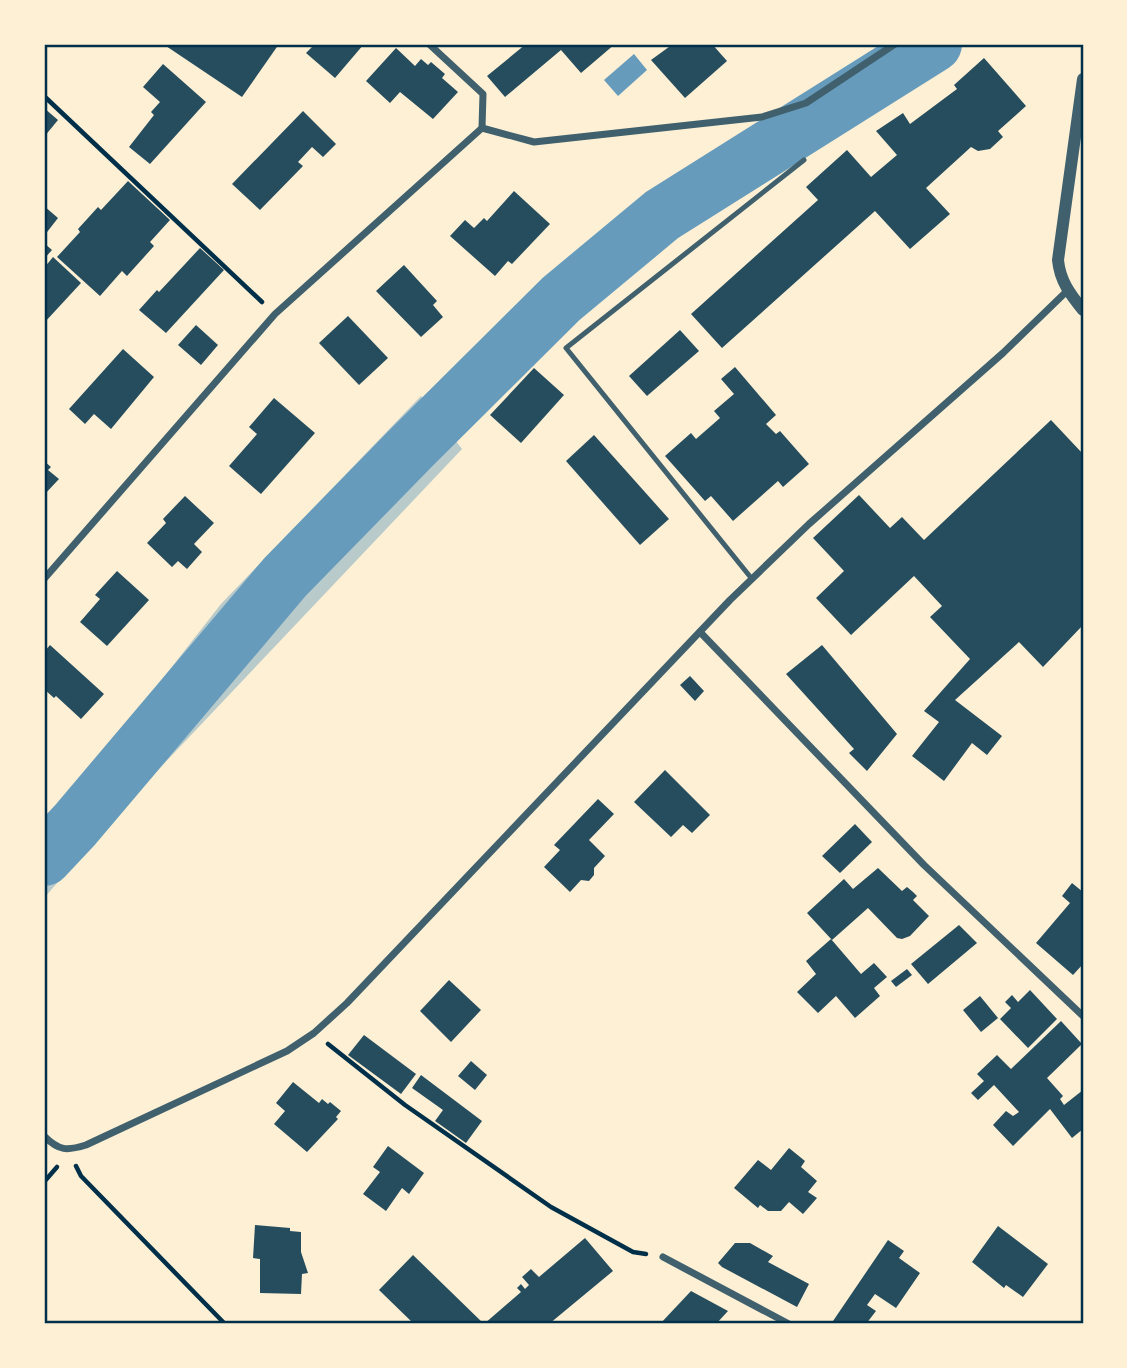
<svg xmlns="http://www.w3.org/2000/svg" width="1127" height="1368" font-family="Inter,sans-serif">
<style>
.green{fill:#b9caca}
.water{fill:#669bbc}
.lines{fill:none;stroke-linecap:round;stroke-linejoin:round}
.river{stroke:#669bbc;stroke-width:56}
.building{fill:#264d5e}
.path{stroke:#003049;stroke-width:4.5}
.service{stroke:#3f606c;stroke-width:5}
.minor{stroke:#3f606c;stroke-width:7}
.tertiary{stroke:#3f606c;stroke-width:12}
.neatline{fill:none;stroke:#003049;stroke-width:2.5}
</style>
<rect width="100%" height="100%" fill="#fdf0d5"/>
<path class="green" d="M421,396L462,449L139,790L44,898V825L59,811L221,604Z"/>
<path class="water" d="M634,54L647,70L618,96L604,80Z"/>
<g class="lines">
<path class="river" d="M44,858L75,825L285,577L411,448L561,299L662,215L934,44"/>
</g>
<g class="building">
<path d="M163,44H279L242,97Z"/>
<path d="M315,44H364L335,78L306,53Z"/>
<path d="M526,44H615L581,73L561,50L505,97L487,76Z"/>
<path d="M673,44H712L727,61L685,98L651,60Z"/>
<path d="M396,48L415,66L421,59L428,65L431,62L445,74L442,78L458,92L433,119L400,92L390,103L366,81Z"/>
<path d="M984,58L1026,106L998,131L1003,137L990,149L978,151L971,147L926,188L950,214L910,249L875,211L722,348L691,314L818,200L806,187L847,150L871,177L897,155L876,131L903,113L910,124L957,89L954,85Z"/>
<path d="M163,64L206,102L150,164L129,147L154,115L151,112L160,102L143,87Z"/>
<path d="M44,108L58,120L44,137Z"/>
<path d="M303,111L336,144L323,157L312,147L298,162L303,166L260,210L232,184Z"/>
<path d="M128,181L170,220L150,242L154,246L127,276L122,271L100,296L57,257L80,232L78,229L98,207L101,210Z"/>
<path d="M514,191L550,224L512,264L508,261L495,276L450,236L465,220L474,228L484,218L487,221Z"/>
<path d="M44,206L58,218L44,236Z"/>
<path d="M44,243L52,250L44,259Z"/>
<path d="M200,248L224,270L166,333L139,310L157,290L159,292Z"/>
<path d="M53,257L81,283L44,323V268Z"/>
<path d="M404,265L437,301L433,305L443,317L421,337L376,291Z"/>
<path d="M348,316L388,358L359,385L319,343Z"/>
<path d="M196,325L218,345L201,365L178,345Z"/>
<path d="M680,330L699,351L647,396L629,376Z"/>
<path d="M123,349L154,377L111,429L94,414L85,424L69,409Z"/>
<path d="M735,367L776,415L766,424L776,434L780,431L809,464L783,487L778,481L733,521L711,496L705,501L665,456L691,433L696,439L720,418L714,411L734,394L721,379Z"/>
<path d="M534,368L564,395L521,443L490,415Z"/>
<path d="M274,398L315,433L261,494L229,466L257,434L249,427Z"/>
<path d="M1051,420L1083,454V625L1043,667L1019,642L955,700L1002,736L987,755L972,743L944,781L912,756L939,722L924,711L970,659L930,617L942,606L914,576L851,635L816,598L844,571L813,538L859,495L890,528L902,517L924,540Z"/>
<path d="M594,435L669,519L640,545L566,461Z"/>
<path d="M44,461L51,467L48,470L59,479L44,495L47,498L44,502Z"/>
<path d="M185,496L214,523L194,544L202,552L187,569L178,561L172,567L147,543L166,523L163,519Z"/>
<path d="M117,571L149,600L107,646L80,622L100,599L95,595Z"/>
<path d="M50,645L104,694L81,719L56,696L54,698L44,689V652Z"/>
<path d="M822,645L897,734L867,771L849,753L854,749L786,674Z"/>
<path d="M690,676L704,691L695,701L680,685Z"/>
<path d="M665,770L710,815L692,833L683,825L671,837L634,802Z"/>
<path d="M598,799L614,814L589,840L605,856L594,868V875L589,881L581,880L570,892L544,867L560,850L554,845Z"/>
<path d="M855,824L872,842L840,873L822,856Z"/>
<path d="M878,868L902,891L907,887L913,892L917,896L913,900L929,916L910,936L902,939L897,938L868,908L832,940L807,913L844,879L853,889Z"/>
<path d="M1072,883L1083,892V964L1073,975L1036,943L1070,903L1062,896Z"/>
<path d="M959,925L977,943L928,984L911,964Z"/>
<path d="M831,939L861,974L874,963L887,977L874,988L880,996L855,1018L836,996L818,1013L797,992L816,974L806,961Z"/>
<path d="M907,969L912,975L896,987L891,981Z"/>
<path d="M449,980L481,1010L451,1042L420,1011Z"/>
<path d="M1030,990L1057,1019L1028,1048L1000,1019L1011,1008L1005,1002L1012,995L1018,1002Z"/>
<path d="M980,996L998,1018L981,1032L963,1010Z"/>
<path d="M1061,1021L1082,1044L1047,1078L1063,1096L1060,1099L1064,1105L1083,1090V1129L1072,1138L1050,1109L1013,1146L993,1125L1006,1111L1013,1116L1019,1112L994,1085L978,1100L971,1093L984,1081L977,1074L997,1055L1011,1069Z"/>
<path d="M364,1035L416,1074L401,1094L348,1055Z"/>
<path d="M471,1061L487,1075L475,1090L458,1076Z"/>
<path d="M421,1075L482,1121L466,1143L435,1121L443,1110L412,1088Z"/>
<path d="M293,1082L319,1103L322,1099L328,1104L330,1102L341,1111L336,1117L338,1119L307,1152L274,1124L285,1111L276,1103Z"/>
<path d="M388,1146L424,1173L409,1194L402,1188L386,1211L363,1194L380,1172L373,1167Z"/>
<path d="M789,1148L805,1161L801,1167L817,1181L808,1192L817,1198L803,1214L789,1202L781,1211H768L760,1205L758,1208L734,1188L758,1160L771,1170Z"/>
<path d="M255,1225L290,1228V1231L301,1232V1252L308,1273L302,1274L301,1294L260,1293V1259L253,1258Z"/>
<path d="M998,1226L1048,1264L1023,1297L1006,1285L1004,1288L972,1262Z"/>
<path d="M585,1238L613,1271L549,1324H414L379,1290L413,1255L484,1324L521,1292L517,1288L521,1284L525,1289L529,1285L522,1277L531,1269L539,1277Z"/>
<path d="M888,1240L904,1251L899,1258L920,1273L896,1308L875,1294L867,1305L876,1311L866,1324H831Z"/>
<path d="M735,1243H750L773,1256L768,1262L809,1284L797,1307L722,1267L718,1263Z"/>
<path d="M691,1291L728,1311L716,1324H660Z"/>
</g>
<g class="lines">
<g class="path">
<path d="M44,96L262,302"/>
<path d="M328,1044L405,1105L551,1207L633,1252L646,1254"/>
<path d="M76,1166L81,1176L225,1324"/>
<path d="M44,1182L57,1167"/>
</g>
<path class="service" d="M752,579L566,348L804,160"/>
<g class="minor">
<path d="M429,44L483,94L482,128"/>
<path d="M44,579L275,314L482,128L534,142L762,117L806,103L895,44"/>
<path d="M700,632L924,865L1083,1016"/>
<path d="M44,1136C59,1151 67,1151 86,1145L287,1051L314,1033L347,1003L730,600L809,524L1003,353L1067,291"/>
<path d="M663,1257L789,1324"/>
</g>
<path class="tertiary" d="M1083,79L1058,260C1060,281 1070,294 1083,310"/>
</g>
<rect width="1127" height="1368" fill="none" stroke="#fdf0d5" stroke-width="91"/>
<rect x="46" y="46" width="1036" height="1276" class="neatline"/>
</svg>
